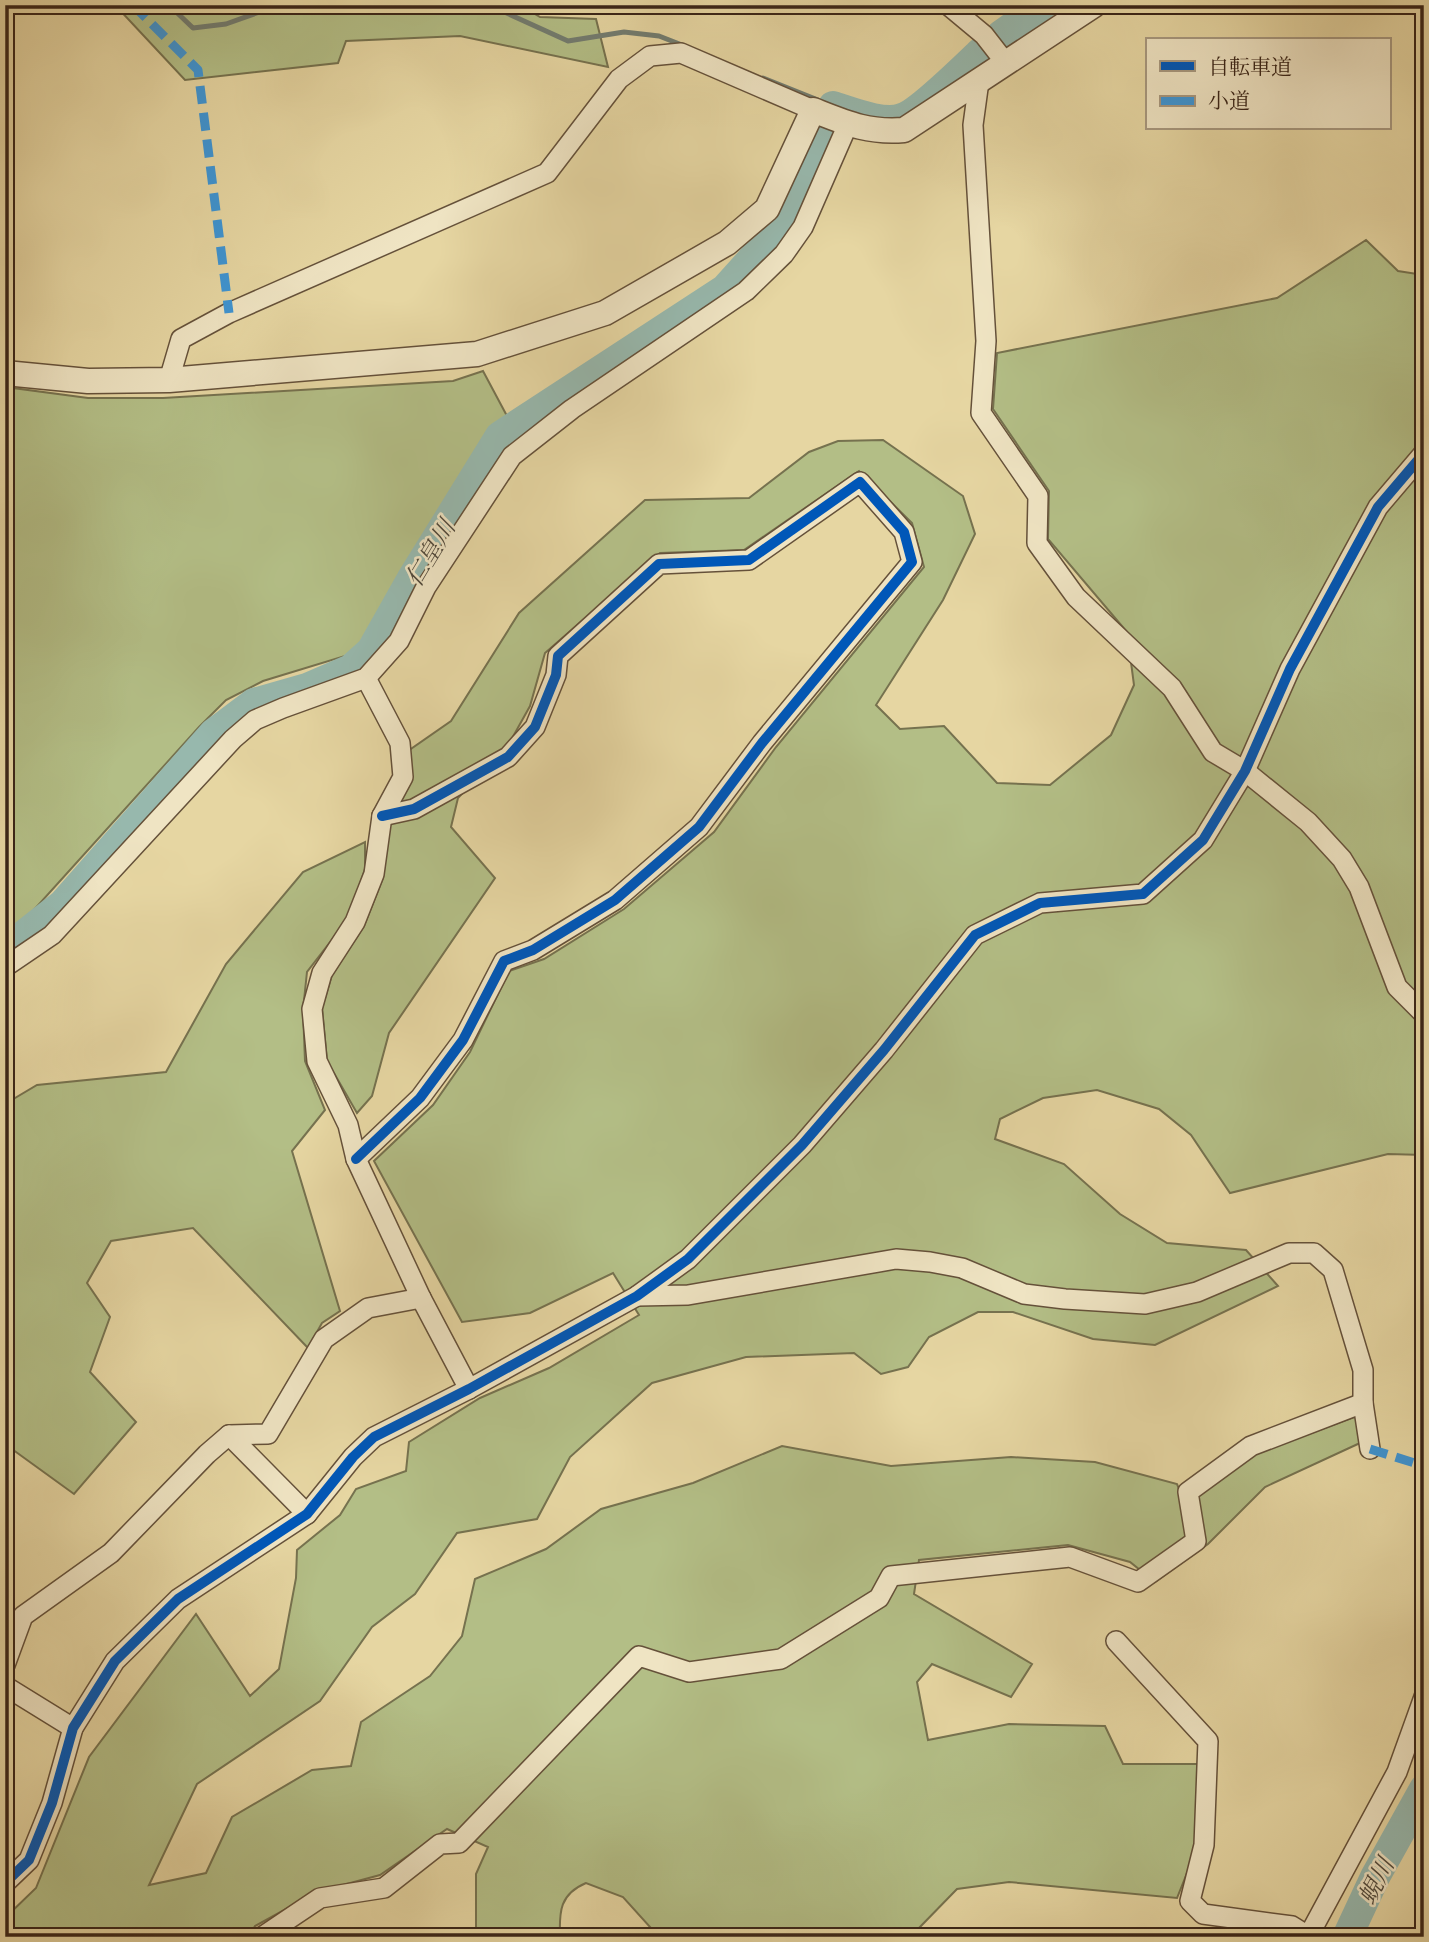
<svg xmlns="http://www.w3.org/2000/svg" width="1429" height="1942" font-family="'Gentium Book Plus','Noto Serif JP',serif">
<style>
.green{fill:#b3be86;stroke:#76724f;stroke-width:2}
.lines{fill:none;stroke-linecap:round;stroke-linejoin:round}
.stream{stroke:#727d71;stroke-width:5}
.river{stroke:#97b8ad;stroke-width:30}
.minor-casing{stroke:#65513a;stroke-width:22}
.tertiary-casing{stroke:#65513a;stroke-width:27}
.minor{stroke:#efe4c3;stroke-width:19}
.tertiary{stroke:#efe4c3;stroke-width:24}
.quiet{stroke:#3e95d4;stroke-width:9;stroke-dasharray:18 9;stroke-linecap:butt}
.cycleway-casing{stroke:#efe4c3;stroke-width:15}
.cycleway{stroke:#0057b8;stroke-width:10}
.labels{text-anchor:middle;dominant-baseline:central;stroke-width:5;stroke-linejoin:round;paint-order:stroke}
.water-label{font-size:24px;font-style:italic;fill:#514a3d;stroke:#efe4c3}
</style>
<rect width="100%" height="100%" fill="#e6d6a2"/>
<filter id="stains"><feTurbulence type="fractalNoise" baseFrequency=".00286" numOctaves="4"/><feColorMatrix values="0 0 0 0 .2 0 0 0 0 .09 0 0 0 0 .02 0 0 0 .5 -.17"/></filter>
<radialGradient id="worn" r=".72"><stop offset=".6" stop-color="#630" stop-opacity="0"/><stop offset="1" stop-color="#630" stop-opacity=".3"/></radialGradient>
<g class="green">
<path d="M115,5H227L232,8L240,5H520L540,17L596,19L608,67L460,36L346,41L338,63L185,80Z"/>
<path d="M1366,240L1398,271L1424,275V1155L1388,1154L1230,1193L1191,1135L1159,1109L1097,1090L1043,1098L1000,1119L995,1139L1064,1164L1120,1214L1167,1243L1246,1250L1278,1286L1155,1345L1093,1339L1013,1312H978L929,1337L908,1367L881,1374L854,1353L746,1357L652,1383L570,1457L537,1519L457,1533L415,1594L372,1627L320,1701L197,1784L149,1885L206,1873L232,1817L312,1770L351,1766L361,1722L430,1676L462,1636L475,1579L546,1549L601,1509L693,1483L782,1446L891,1466L1011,1457L1095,1462L1177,1484L1184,1501L1255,1454L1362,1414L1360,1443L1265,1487L1208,1544L1155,1582L1130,1562L1068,1545L919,1560L914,1594L1032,1664L1011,1697L932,1664L917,1682L928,1740L1009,1724L1105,1726L1123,1764H1198L1199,1843L1177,1898L1009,1882L957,1889L917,1930L895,1937H659L623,1897L586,1883C560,1894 559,1911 560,1937H476V1874L488,1847L447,1829L380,1875L317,1892L255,1926L249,1937H5V1918L36,1888L89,1757L196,1614L250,1696L279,1669L296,1578L297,1550L340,1515L356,1489L406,1471L409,1442L480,1398L549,1368L639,1315L613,1273L530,1313L462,1322L374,1161L433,1105L470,1052L509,971L544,959L624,909L714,832L776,747L924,567L912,523L859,471L744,550L660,553L545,653L530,706L510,742L458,798L451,827L495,878L389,1033L372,1096L357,1113L327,1061L322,1008L332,975L364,926L383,878L390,824L412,779L408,751L451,721L519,613L645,500L749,498L809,452L838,441L883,440L963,496L975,534L943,600L876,705L900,729L944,726L997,783L1050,785L1111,735L1134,685L1127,632L1048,539L1049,491L993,409L997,353L1277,298Z"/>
<path d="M483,371L507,416L355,653L263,681L226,700L199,727L14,932L5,938V387L88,398H163L453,381Z"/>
<path d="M365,842V869L348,919L307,972L303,1010L305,1061L325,1110L292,1151L340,1311L322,1323L308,1348L193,1228L111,1241L87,1283L110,1317L90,1372L136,1422L74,1494L5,1444V1104L37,1085L166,1072L226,964L303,872Z"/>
</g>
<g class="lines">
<g class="stream">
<path d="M169,5L193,28L226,24L279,5"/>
<path d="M489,5L568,41L624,32L659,36L682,45"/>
<path d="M763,78L818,100"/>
</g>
<g class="river">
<path d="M1001,35L1043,5"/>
<path d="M833,106C852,112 884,125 902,118C919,113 966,66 981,52"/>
<path d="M5,950L63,904L214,733L254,703L307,688L351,669L371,651L411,580L500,436L725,289L780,228L825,130"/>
<path d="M1347,1937L1375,1877L1424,1789"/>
</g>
<defs>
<g id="minor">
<path d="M948,5L984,35L1005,62"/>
<path d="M979,81L973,125L986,341L981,413L1038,496L1037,543L1076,597L1172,688L1213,752L1245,771L1308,822L1342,859L1359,887L1397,987L1424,1014"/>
<path d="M169,380L181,339L229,313L547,173L619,79L650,56L681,53L813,110"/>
<path d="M366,678L400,743L403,777L382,816L374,874L355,922L322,973L312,1009L317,1061L348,1125L356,1159L421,1298L469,1389"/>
<path d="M5,967L52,935L233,739L255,720L283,708L366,678L399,641L426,587L512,456L572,409L746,291L784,254L803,227L848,124"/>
<path d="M356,1159L420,1098L463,1040L504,961L533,950L615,900L699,827L762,743L912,562L904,532L860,482L749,560L659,564L558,656L556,675L535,727L508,757L414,809L382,816"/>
<path d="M637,1296L688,1295L896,1259L930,1262L962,1268L1024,1294L1065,1299L1145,1304L1197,1292L1289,1253H1314L1333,1270L1363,1370V1403L1370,1449"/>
<path d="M229,1435L307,1514"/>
<path d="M1116,1641L1208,1741L1204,1845L1190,1901L1203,1914L1292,1926L1308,1936"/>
<path d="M5,1665L23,1616L111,1553L207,1454L229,1435L268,1434L324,1339L368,1308L421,1298"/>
<path d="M5,1686L73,1728"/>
<path d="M5,1883L29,1860L52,1803L73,1728L115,1661L178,1599L307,1514L353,1457L374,1437L469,1389L637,1296L688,1259L802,1145L884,1050L975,935L1040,903L1143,894L1203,840L1245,771L1290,669L1378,507L1424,453"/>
<path d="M262,1937L320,1898L384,1888L440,1844L459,1843L639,1656L689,1672L781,1659L879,1598L891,1576L1070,1557L1138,1582L1196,1541L1188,1492L1251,1446L1363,1403"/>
<path d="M1308,1937L1397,1772L1424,1697"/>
</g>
<path id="tertiary" d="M5,373L88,381L169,380L477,354L605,313L727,243L767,209L813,110C846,123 868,133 904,130L1094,5"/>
</defs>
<use href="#minor" class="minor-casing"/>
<use href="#tertiary" class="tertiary-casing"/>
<use href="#minor" class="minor"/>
<use href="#tertiary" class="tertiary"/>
<g class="quiet">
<path d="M133,5L198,70L229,313"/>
<path d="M1370,1449L1424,1466"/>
</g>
<defs>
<g id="cycleway">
<path d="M356,1159L420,1098L463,1040L504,961L533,950L615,900L699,827L762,743L912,562L904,532L860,482L749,560L659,564L558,656L556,675L535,727L508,757L414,809L382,816"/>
<path d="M5,1883L29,1860L52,1803L73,1728L115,1661L178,1599L307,1514L353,1457L374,1437L469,1389L637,1296L688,1259L802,1145L884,1050L975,935L1040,903L1143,894L1203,840L1245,771L1290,669L1378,507L1424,453"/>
</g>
</defs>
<use href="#cycleway" class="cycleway-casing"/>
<use href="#cycleway" class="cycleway"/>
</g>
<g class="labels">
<g class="water-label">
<text transform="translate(430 553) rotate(-59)">仁皇川</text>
<text transform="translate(1376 1881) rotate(-63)">蜆川</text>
</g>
</g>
<rect width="1429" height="1942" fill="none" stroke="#e6d6a2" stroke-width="28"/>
<rect x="7" y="7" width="1415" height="1928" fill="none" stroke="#3a2518" stroke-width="3.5"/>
<rect x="14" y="14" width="1401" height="1914" fill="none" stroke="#3a2518" stroke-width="2"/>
<rect x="1146" y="38" width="245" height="91" fill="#efe4c3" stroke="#a7987f" stroke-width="2"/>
<rect x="1160" y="61" width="35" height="10" fill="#0057b8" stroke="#a7987f" stroke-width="2"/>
<text x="1208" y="74" font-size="21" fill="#3a2518">自転車道</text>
<rect x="1160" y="96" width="35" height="10" fill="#3e95d4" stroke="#a7987f" stroke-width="2"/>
<text x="1208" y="108" font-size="21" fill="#3a2518">小道</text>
<rect width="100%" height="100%" filter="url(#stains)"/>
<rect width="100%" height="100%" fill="url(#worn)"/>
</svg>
